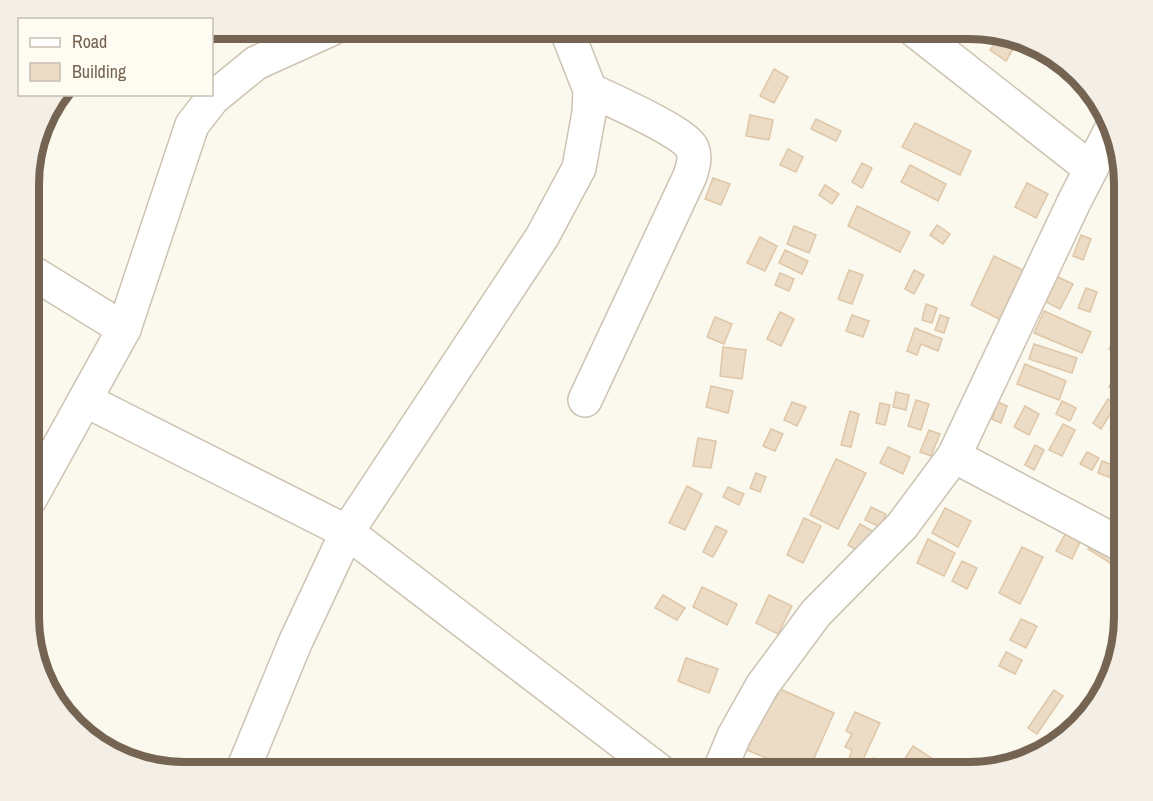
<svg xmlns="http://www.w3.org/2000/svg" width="1153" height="801" font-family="'Archivo Narrow',sans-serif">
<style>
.building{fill:#ecdbc5;stroke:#dec7a9;stroke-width:1.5}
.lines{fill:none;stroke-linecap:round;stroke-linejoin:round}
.minor-casing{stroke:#cdc3b3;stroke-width:36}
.minor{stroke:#fff;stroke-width:33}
.rim{fill:none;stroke:#746451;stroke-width:8}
</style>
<rect width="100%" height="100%" fill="#fbf8ed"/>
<g class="building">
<path d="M999,36L1015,46L1006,61L990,50Z"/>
<path d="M1065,62L1082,83L1060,72Z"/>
<path d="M774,69L788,77L774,103L760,96Z"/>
<path d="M750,115L773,120L769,140L746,136Z"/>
<path d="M816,119L841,131L836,141L811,129Z"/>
<path d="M915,123L971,151L960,175L902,147Z"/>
<path d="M788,149L803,157L796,172L780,165Z"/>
<path d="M862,163L872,168L862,188L852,182Z"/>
<path d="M910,165L946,184L938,201L901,182Z"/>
<path d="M713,178L730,184L721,205L705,199Z"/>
<path d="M1027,183L1048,194L1036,218L1015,207Z"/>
<path d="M825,185L839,194L832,204L819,195Z"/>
<path d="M857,206L910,232L900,252L848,226Z"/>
<path d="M937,225L950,234L943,244L930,235Z"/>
<path d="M794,226L816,235L809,253L787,244Z"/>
<path d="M1081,235L1091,239L1083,260L1073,256Z"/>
<path d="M760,237L777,246L765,271L747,263Z"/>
<path d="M785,250L808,261L802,274L779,263Z"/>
<path d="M994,256L1025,271L1001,320L971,305Z"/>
<path d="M849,270L863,275L852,304L838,299Z"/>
<path d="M914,270L924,275L914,294L905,289Z"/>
<path d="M780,273L794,279L789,291L775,285Z"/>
<path d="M1056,276L1073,284L1060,309L1044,301Z"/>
<path d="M1086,288L1097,292L1090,312L1078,308Z"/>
<path d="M926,304L937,308L932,323L922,320Z"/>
<path d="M1044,311L1091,332L1082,353L1034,333Z"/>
<path d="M780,312L794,319L781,346L767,339Z"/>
<path d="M852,315L869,321L863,337L846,331Z"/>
<path d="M940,315L949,318L944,333L935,330Z"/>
<path d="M715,317L732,324L724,344L707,337Z"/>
<path d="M915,328L942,339L938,351L921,344L917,355L907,351Z"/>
<path d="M1117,336L1124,340V353L1122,356L1109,349Z"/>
<path d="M1034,344L1077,358L1072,373L1029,359Z"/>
<path d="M723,347L746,350L742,379L720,376Z"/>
<path d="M1025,364L1066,381L1059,400L1017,384Z"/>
<path d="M1120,366L1124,368V389L1121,394L1109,387Z"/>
<path d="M711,386L733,391L728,413L706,407Z"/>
<path d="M896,392L909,395L906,410L893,407Z"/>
<path d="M1108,399L1116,405L1101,429L1093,423Z"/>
<path d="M916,400L929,404L921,430L908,426Z"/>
<path d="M1062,401L1076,408L1070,421L1056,414Z"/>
<path d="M792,402L806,407L797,426L784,420Z"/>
<path d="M998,402L1007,406L1001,423L992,419Z"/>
<path d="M880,403L890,405L885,425L876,423Z"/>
<path d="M1025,406L1039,414L1029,435L1014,427Z"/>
<path d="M850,411L859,414L851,447L841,445Z"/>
<path d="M1063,424L1075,430L1062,456L1049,450Z"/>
<path d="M771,429L783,434L775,451L763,446Z"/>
<path d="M929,430L940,434L931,456L920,452Z"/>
<path d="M698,438L716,441L711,468L693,466Z"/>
<path d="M1035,445L1044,450L1034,470L1025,465Z"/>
<path d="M888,447L910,457L903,474L880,463Z"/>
<path d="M1087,452L1099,458L1092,470L1080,464Z"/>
<path d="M836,459L866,473L838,529L810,515Z"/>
<path d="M1102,461L1124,469L1120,481L1098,473Z"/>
<path d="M756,473L766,477L760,492L750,488Z"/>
<path d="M687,486L702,494L685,530L669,523Z"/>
<path d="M728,487L744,494L739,505L723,497Z"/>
<path d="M871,507L886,514L880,527L865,520Z"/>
<path d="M945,508L971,521L958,547L932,533Z"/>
<path d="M804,518L821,526L803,563L787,555Z"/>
<path d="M860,524L881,536L868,557L848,545Z"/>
<path d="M716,526L727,531L713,557L703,552Z"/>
<path d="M1067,531L1082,538L1072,559L1056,551Z"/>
<path d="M928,539L955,553L944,576L917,563Z"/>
<path d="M1093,539L1123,558L1118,568L1088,549Z"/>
<path d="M1022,547L1043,557L1020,604L999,593Z"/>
<path d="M962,561L977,568L967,589L952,581Z"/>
<path d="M702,587L737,604L727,625L693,607Z"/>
<path d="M663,595L685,608L677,620L655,608Z"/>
<path d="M769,595L792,606L778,634L756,623Z"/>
<path d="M1021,619L1037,626L1026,648L1010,640Z"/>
<path d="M1006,652L1022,660L1015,674L999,666Z"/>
<path d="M686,658L718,669L709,693L678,681Z"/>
<path d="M780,689L834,713L808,772H800L747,750L770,695L776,698Z"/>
<path d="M1054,690L1063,696L1037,734L1028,728Z"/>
<path d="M855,712L880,723L861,764L849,759L852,750L845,747L852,734L846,731Z"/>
<path d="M913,746L945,767L941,772H917L902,763Z"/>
<path d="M874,758L891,766L888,772H868Z"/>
</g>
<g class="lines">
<defs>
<g id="minor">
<path d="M913,29L1091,169"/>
<path d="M30,271L124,329"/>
<path d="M85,400L347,532L661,772"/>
<path d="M585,400L690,176C693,166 696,158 692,148C685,132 609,99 590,90"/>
<path d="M954,456L1124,546"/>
<path d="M30,499L124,329L192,125L213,98L256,63L331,29"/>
<path d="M242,772L295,643L347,532L542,237L579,168L589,113L590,90L566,29"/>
<path d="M719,772L734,736L762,686L816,613L902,526L954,456L1074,202L1112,128"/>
</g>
</defs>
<use href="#minor" class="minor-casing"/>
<use href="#minor" class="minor"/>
</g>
<path d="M0 0H1153V801H0ZM184 39H969A145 145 0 0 1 1114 184V617A145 145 0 0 1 969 762H184A145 145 0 0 1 39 617V184A145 145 0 0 1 184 39Z" fill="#f3efe6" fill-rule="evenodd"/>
<path class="rim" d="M184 39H969A145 145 0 0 1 1114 184V617A145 145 0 0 1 969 762H184A145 145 0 0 1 39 617V184A145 145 0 0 1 184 39Z"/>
<rect x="18" y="18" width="195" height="78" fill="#fefbf3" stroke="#c7bfb2" stroke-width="1.5"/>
<rect x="30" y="38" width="30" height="9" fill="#ffffff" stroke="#c7bfb2" stroke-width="1.5"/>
<text x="72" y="48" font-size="18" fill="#746451">Road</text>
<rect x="30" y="63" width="30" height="18" fill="#ecdbc5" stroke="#c7bfb2" stroke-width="1.5"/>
<text x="72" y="78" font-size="18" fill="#746451">Building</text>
</svg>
